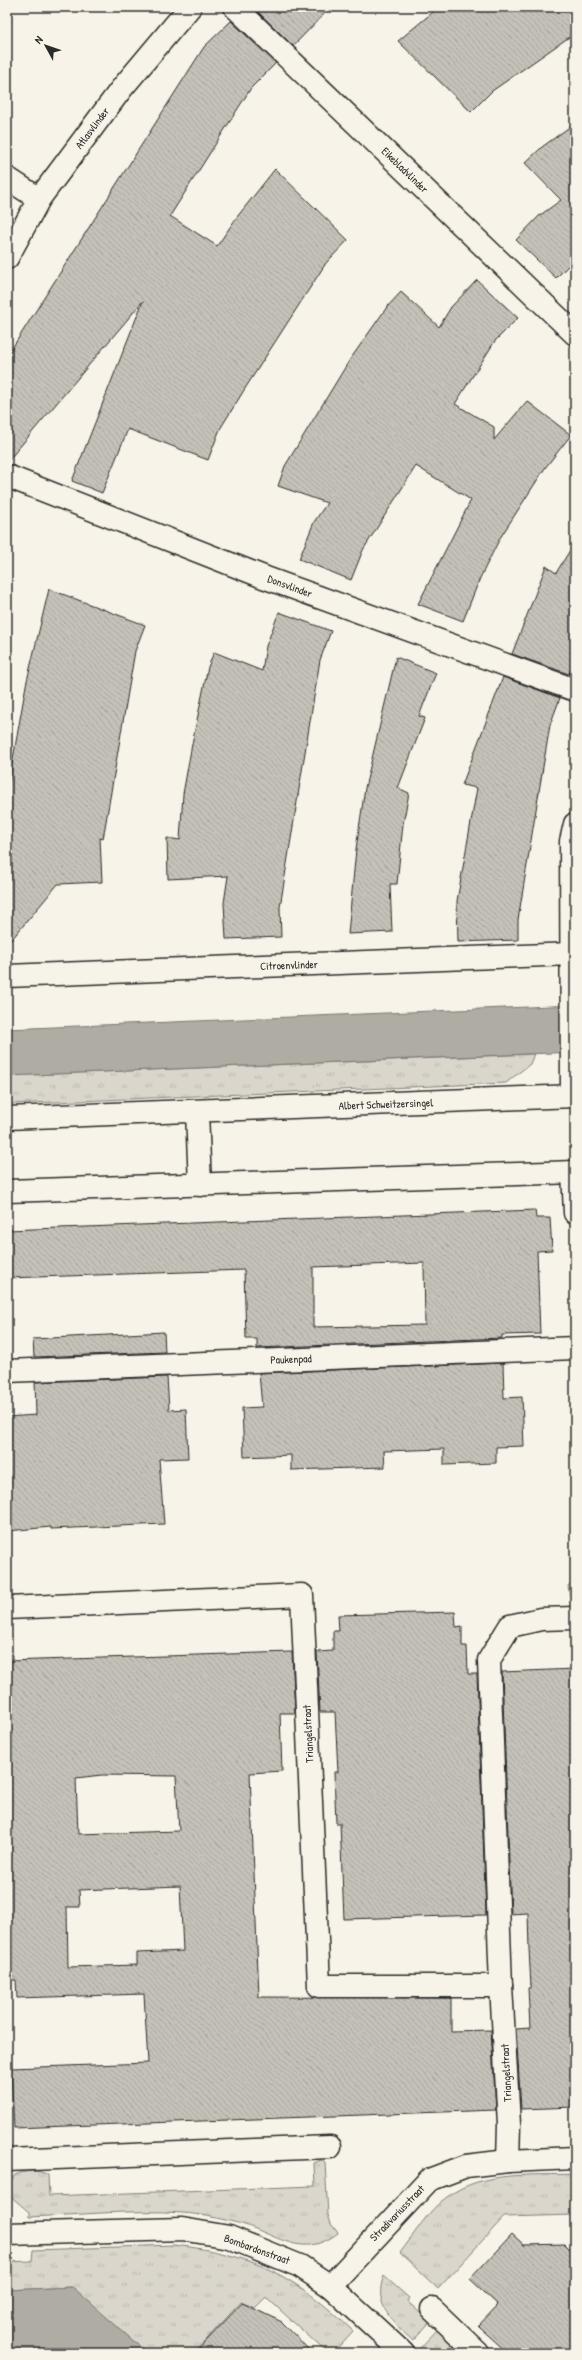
<svg xmlns="http://www.w3.org/2000/svg" width="582" height="2360" font-family="'Patrick Hand',sans-serif">
<style>
.grass{fill:url(#grass-tufts);stroke:#82807c}
.water{fill:#afaca4;stroke:#7a7874}
.building{fill:url(#building-back-hatch);stroke:#2b2b2b;fill-rule:evenodd}
.lines{fill:none;stroke-linecap:round;stroke-linejoin:round}
.street-casing{stroke:#2b2b2b;stroke-width:25}
.secondary-casing{stroke:#2b2b2b;stroke-width:25}
.street{stroke:#f7f3e8;stroke-width:22}
.secondary{stroke:#f7f3e8;stroke-width:22}
.labels{text-anchor:middle;dominant-baseline:central;stroke-width:3.5;stroke-linejoin:round;paint-order:stroke}
.street-label{font-size:11px;fill:#2b2b2b;stroke:#f7f3e8}
</style>
<defs>
<pattern id="grass-tufts" width="24" height="20" patternUnits="userSpaceOnUse"><rect width="24" height="20" fill="#dad6cc"/><path d="M3 7l-1-3M5 7V3M7 7l1-3M15 17l-1-3M17 17v-4M19 17l1-3" fill="none" stroke="#bbb8af"/></pattern>
<pattern id="building-back-hatch" width="6" height="6" patternUnits="userSpaceOnUse"><rect width="6" height="6" fill="#c4c1b9"/><path d="M-1 5l2 2M0 0l6 6M5-1l2 2" fill="none" stroke="#a9a69f"/></pattern>
</defs>
<rect width="100%" height="100%" fill="#f7f3e8"/>
<filter id="ink" filterUnits="userSpaceOnUse"><feTurbulence type="fractalNoise" baseFrequency=".025" numOctaves="2"/><feDisplacementMap in="SourceGraphic" scale="8" xChannelSelector="R" yChannelSelector="G"/><feConvolveMatrix kernelMatrix="1 2 1 2 8 2 1 2 1" color-interpolation-filters="sRGB"/></filter>
<g filter="url(#ink)">
<g class="grass">
<path d="M534,1054L530,1064L506,1083L7,1104V1076Z"/>
<path d="M575,1578V1598H570L568,1586Z"/>
<path d="M321,2160L325,2163L328,2215L331,2224L338,2233C300,2262 274,2231 234,2222C217,2218 200,2214 183,2213C132,2209 80,2215 29,2217V2212L9,2195L10,2182L15,2175C23,2171 40,2169 48,2175L49,2196L315,2186L314,2163Z"/>
<path d="M575,2174V2215L504,2217L438,2289L400,2253C414,2235 428,2210 447,2197C483,2170 533,2176 575,2174Z"/>
<path d="M174,2245C254,2254 295,2276 353,2331L333,2353H327L266,2297L255,2308L241,2302L194,2353H147L72,2287L7,2290V2262L32,2261L33,2250Z"/>
<path d="M384,2276L409,2298L407,2301L430,2322L413,2341C394,2323 372,2305 384,2276Z"/>
<path d="M438,2329L464,2353H425L420,2348Z"/>
</g>
<g class="water">
<path d="M575,1005V1052L7,1076V1029Z"/>
<path d="M72,2287L76,2290L147,2353H7V2290Z"/>
</g>
<g class="building">
<path d="M253,7H331L293,46Z"/>
<path d="M439,7H575V33L492,91L471,112L398,41Z"/>
<path d="M231,21L276,63L251,88L170,216L217,246L237,217L275,169L348,240L326,263L246,387L220,429L208,460L128,429L102,493L72,481L143,301L7,462V356L204,47Z"/>
<path d="M575,123V259L556,278L516,240L539,216L561,200L525,163L542,147Z"/>
<path d="M477,280L518,318L495,341L455,404L494,427V440L527,401L571,435L545,468L500,538L480,578L463,621L418,604L471,500L416,466L363,550L351,580L299,559L314,522L327,503L278,486L285,466L349,361L387,307L401,292L439,327L451,307Z"/>
<path d="M575,542V659L569,674L512,654L546,566L556,573Z"/>
<path d="M49,589L145,625L135,651L103,839L100,838L102,882L58,884L7,945V793L26,685Z"/>
<path d="M279,612L331,631L320,660L300,783L280,907L281,937L226,939L224,903L228,876L168,879L167,838L180,840L183,794L192,744L208,667L214,652L262,671L266,646Z"/>
<path d="M396,657L436,673L419,716L425,718L398,788L409,793L403,824L397,884H390L392,932L348,934L356,849L365,788Z"/>
<path d="M503,677L560,698L550,725L542,773L518,920V940L458,942L457,901L477,788L462,785Z"/>
<path d="M535,1210L536,1218H550L552,1250L537,1251L540,1334L502,1335V1338L257,1348V1339H246L244,1270L7,1278V1230ZM424,1263L425,1325L313,1327V1267Z"/>
<path d="M164,1332L165,1352L34,1357L33,1339Z"/>
<path d="M503,1363L504,1398L522,1397L524,1446L496,1447V1463L444,1465V1449L384,1451L385,1467L291,1470V1455L244,1457L242,1408L262,1407L259,1373Z"/>
<path d="M167,1377L169,1410L186,1409L188,1458L159,1459L164,1524L51,1529V1527L7,1531V1417L36,1415L35,1382Z"/>
<path d="M455,1612L456,1627L462,1626V1646H467L468,1674H477L486,1915L344,1919L340,1823H336L334,1772H338L335,1712H320L317,1652L333,1651V1631H339L338,1615Z"/>
<path d="M292,1652L295,1713H280L282,1771L250,1773L259,1997L451,1998V2031L491,2030L496,2110L14,2128L11,2068L148,2063L144,1994L17,1998L16,1980H9L7,1938V1661ZM102,1775L176,1776L179,1831L78,1834L76,1778ZM180,1886L183,1951L137,1953V1965L68,1967L67,1907H80L79,1890Z"/>
<path d="M575,1669V2107L521,2109L516,2029L530,2028L528,1988L531,1987L529,1949L528,1913L511,1914L502,1672Z"/>
<path d="M512,2234L524,2245L565,2244L575,2254V2353H508L478,2326L498,2305L470,2279Z"/>
<path d="M242,2303L282,2322L312,2353H195Z"/>
</g>
<g class="lines">
<defs>
<g id="street">
<path d="M235,7L575,334"/>
<path d="M7,178L39,199"/>
<path d="M7,258L39,199L122,88L190,7"/>
<path d="M7,476L266,578L575,690"/>
<path d="M7,976L571,954"/>
<path d="M572,1096L571,841L575,824"/>
<path d="M197,1112L200,1185"/>
<path d="M573,1172L575,1213"/>
<path d="M7,1191L575,1172"/>
<path d="M7,1371L575,1348"/>
<path d="M7,1608L302,1595L319,1986H501L489,1660L510,1626L541,1619L575,1618"/>
<path d="M501,1986L509,2124L508,2161"/>
<path d="M7,2160L330,2147"/>
<path d="M330,2286L429,2180L466,2166L508,2161L575,2158"/>
<path d="M432,2309L478,2353"/>
</g>
<g id="secondary">
<path d="M7,1118L575,1096"/>
<path d="M7,2234L182,2229L229,2237L300,2266L330,2286L403,2353"/>
</g>
</defs>
<use href="#street" class="street-casing"/>
<use href="#secondary" class="secondary-casing"/>
<use href="#street" class="street"/>
<use href="#secondary" class="secondary"/>
</g>
</g>
<g class="labels">
<g class="street-label">
<text transform="translate(92 128) rotate(-53)">Atlasvlinder</text>
<text transform="translate(405 170) rotate(44)">Eikebladvlinder</text>
<text transform="translate(290 586) rotate(20)">Donsvlinder</text>
<text transform="translate(289 965) rotate(-2)">Citroenvlinder</text>
<text transform="translate(386 1104) rotate(-2)">Albert Schweitzersingel</text>
<text transform="translate(291 1359) rotate(-2)">Paukenpad</text>
<text transform="translate(308 1734) rotate(-93)">Triangelstraat</text>
<text transform="translate(506 2073) rotate(-93)">Triangelstraat</text>
<text transform="translate(397 2213) rotate(-46)">Stradivariusstraat</text>
<text transform="translate(257 2249) rotate(20)">Bombardonstraat</text>
</g>
</g>
<rect width="582" height="2360" fill="none" stroke="#f7f3e8" stroke-width="24"/>
<rect x="12" y="12" width="558" height="2336" fill="none" stroke="#2b2b2b" stroke-width="1.5" filter="url(#ink)"/>
<g transform="translate(46 46) rotate(310)" stroke="#f7f3e8" stroke-width="3" paint-order="stroke">
<path d="M0-3L7 15L0 10L-7 15Z" fill="#2b2b2b"/>
<text y="-6" font-size="11" font-weight="bold" text-anchor="middle" fill="#2b2b2b">N</text>
</g>
</svg>
